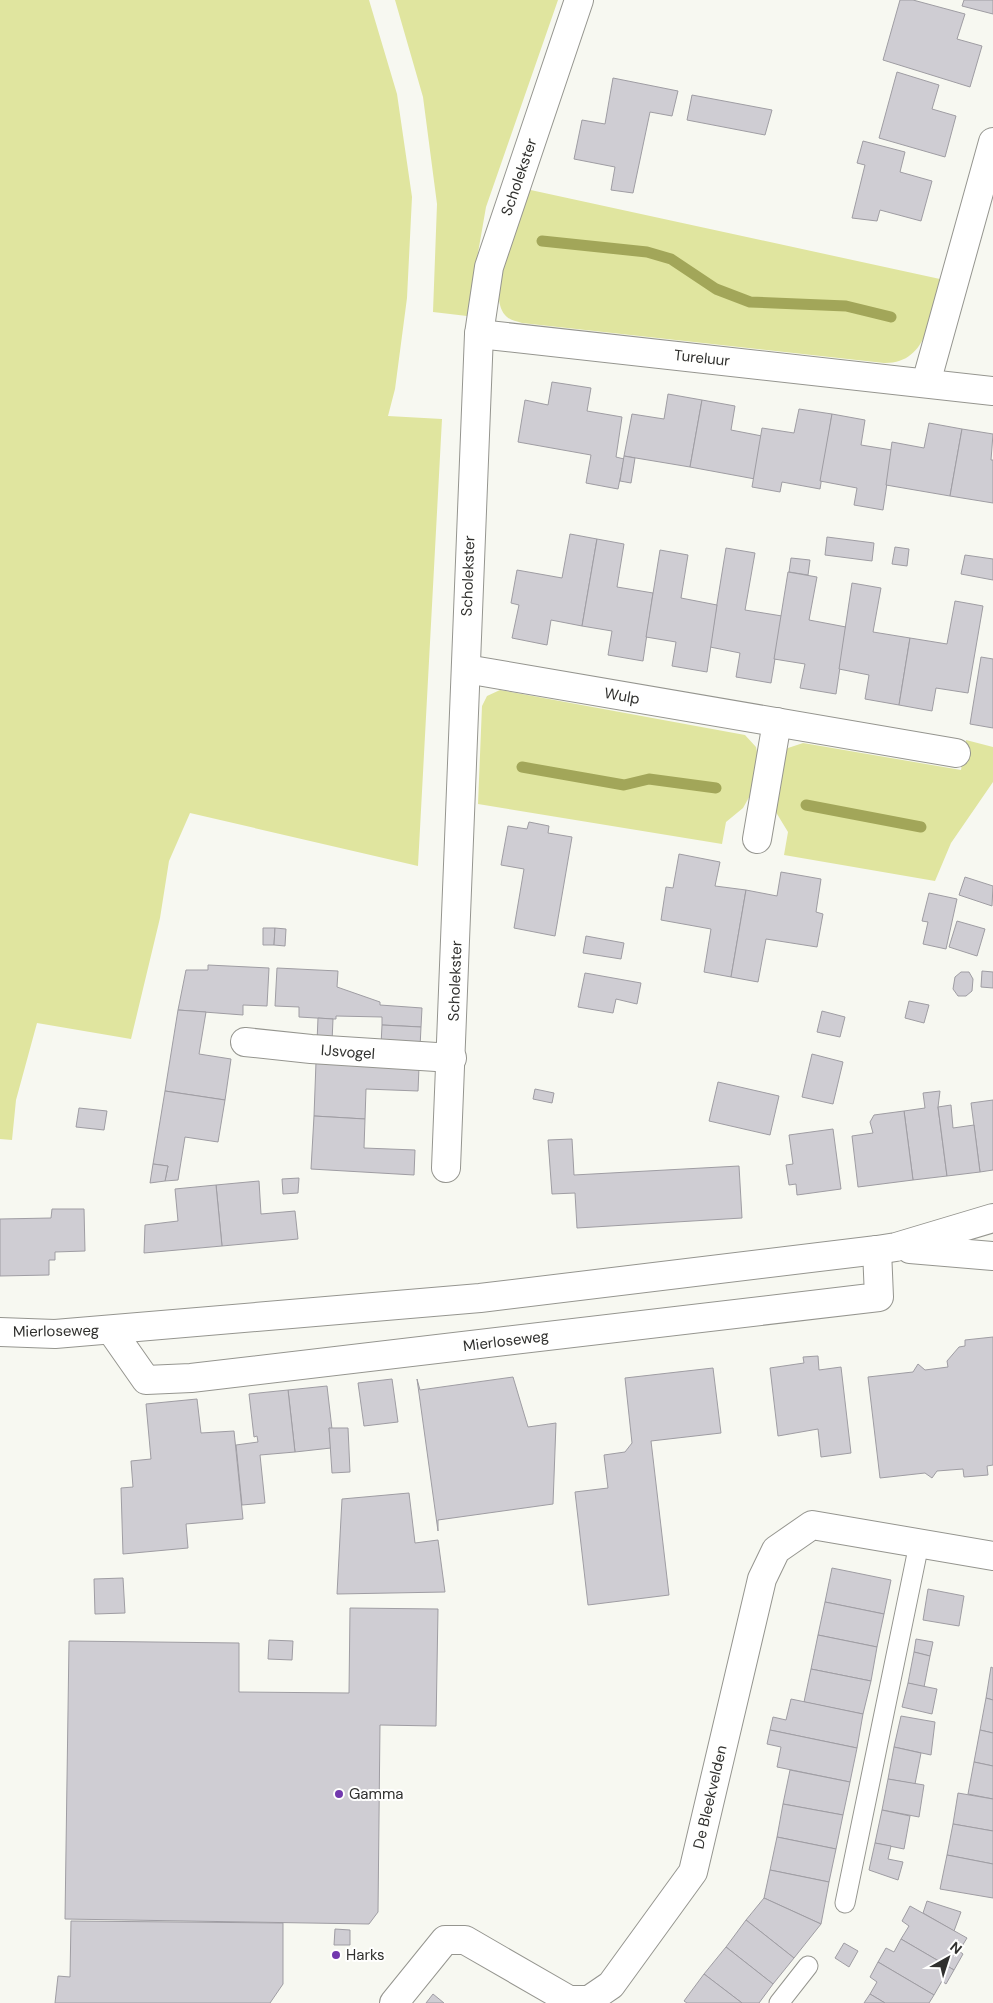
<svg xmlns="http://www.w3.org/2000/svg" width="993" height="2003" font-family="'DM Sans',sans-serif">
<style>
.green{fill:#e0e59f}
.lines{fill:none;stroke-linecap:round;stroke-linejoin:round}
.stream{stroke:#a2a659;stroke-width:11}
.building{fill:#cfcdd3;stroke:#9f9da3}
.service-casing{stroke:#95958f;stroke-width:21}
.pedestrian-casing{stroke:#95958f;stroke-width:30}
.minor-casing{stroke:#95958f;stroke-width:30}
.secondary-casing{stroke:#95958f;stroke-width:30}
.service{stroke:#fff;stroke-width:19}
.pedestrian{stroke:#fff;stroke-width:28}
.minor{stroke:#fff;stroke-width:28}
.secondary{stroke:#fff;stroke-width:28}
.poi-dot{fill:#7238ae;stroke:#fffffe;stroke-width:2}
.labels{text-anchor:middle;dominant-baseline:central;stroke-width:4;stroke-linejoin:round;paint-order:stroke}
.street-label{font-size:15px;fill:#30302e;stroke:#fffffe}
.poi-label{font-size:15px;fill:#30302e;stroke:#fffffe;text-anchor:start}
</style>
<rect width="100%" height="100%" fill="#f7f8f1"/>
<g class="green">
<path d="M0,0H369L397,94L412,197L407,298L395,389L388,416L442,419L418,866L190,813L169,861L160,918L131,1039L37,1023L16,1100L12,1140L0,1139Z"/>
<path d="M395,0H558L486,207L467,316L433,312L437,204L423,97Z"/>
<path d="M526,189L940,279C931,313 929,364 884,363L522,323C515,321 509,320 505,315C485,292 517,215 526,189Z"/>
<path d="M500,690L745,735L756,747L758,757L752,792L743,808L726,822L722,844L478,804L482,706L487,696Z"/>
<path d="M966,740L993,747V782L951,843L935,881L784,855L788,832L774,809L783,753L788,748L803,743L961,770Z"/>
</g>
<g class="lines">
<g class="stream">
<path d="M542,241L647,252L671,259L716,289L750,302L846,306L891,317"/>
<path d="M522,767L624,785L649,779L716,788"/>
<path d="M806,805L921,827"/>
</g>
</g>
<g class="building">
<path d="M900,0H913L965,14L957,39L982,46L970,87L883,60Z"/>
<path d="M964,0H993V14L962,6Z"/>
<path d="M897,72L939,85L932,109L956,116L945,157L879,138Z"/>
<path d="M613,78L678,91L672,116L650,112L633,193L611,190L615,167L574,159L582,120L605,124Z"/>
<path d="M692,95L772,110L765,135L687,120Z"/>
<path d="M863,141L905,152L900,172L932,181L921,221L880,210L877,221L852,218L865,165L857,163Z"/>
<path d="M552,382L591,388L587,411L622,417L616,457L624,459L618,489L586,483L591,455L518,442L525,400L548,405Z"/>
<path d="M668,394L702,400L690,467L624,456L632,414L664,419Z"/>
<path d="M702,400L735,406L731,430L762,436L755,479L690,467Z"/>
<path d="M799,409L832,414L820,489L782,482L780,492L752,487L762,428L794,433Z"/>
<path d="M832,414L865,420L861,445L892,450L883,510L854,505L857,488L820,481Z"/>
<path d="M929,423L962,429L950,496L886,485L892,442L924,448Z"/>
<path d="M962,429L993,434L991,460H993V503L950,496Z"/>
<path d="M624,456L635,458L631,483L620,481Z"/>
<path d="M570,534L597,539L582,626L551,620L547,645L512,638L519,605L511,603L517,570L562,578Z"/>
<path d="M827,537L874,543L872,561L825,555Z"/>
<path d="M597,539L624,544L617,587L653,593L643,661L608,655L612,631L582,626Z"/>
<path d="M895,547L909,549L907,566L892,564Z"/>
<path d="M726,548L755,553L745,610L782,616L771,683L736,677L740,653L710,647Z"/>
<path d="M660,550L688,555L681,598L717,605L707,672L672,666L676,642L646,637Z"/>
<path d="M965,555L993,559V580L961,574Z"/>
<path d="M791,558L810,560L808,575L789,572Z"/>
<path d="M788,572L817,577L809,620L846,627L836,694L800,688L805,664L774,659Z"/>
<path d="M852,583L881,588L873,632L910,638L899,705L865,699L869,675L839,669Z"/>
<path d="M955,601L983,606L968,693L936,688L932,711L899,705L910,638L947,644Z"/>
<path d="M981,657L993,659V728L970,724Z"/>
<path d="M529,822L549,826L548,833L572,837L555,936L514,928L524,869L501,865L508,826L527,829Z"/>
<path d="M679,854L720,862L715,886L746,890L731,977L704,972L711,929L661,920L666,887L673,888Z"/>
<path d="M781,872L821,879L816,912L823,914L817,947L766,939L758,982L731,977L746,890L777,896Z"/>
<path d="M965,877L993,886L992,906L959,895Z"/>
<path d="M929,893L957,899L946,949L923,944L928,922L922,921Z"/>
<path d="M957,921L985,929L977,956L949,947Z"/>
<path d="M263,928H275L274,945H263Z"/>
<path d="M275,928L286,929L285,946L274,945Z"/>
<path d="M586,936L624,943L621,959L583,953Z"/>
<path d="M208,965L269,968L267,1006L243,1005V1015L178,1010L186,970H208Z"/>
<path d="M277,968L338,971L337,987L380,1002V1005L422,1008L421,1027L382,1025V1017L336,1016V1019H333L299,1017V1007L275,1006Z"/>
<path d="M982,971L993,972V988L981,987Z"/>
<path d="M961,972H969L973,979L972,991L966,996H958L953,989L955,977Z"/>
<path d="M585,973L641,983L637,1004L616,999L613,1013L578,1007Z"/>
<path d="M909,1001L929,1005L924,1023L905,1018Z"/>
<path d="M178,1010L206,1012L199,1054L231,1059L225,1100L165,1091Z"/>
<path d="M822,1011L845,1017L840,1037L817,1032Z"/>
<path d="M318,1018L333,1019L332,1042H317Z"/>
<path d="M382,1025L421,1027L420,1047L381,1045Z"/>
<path d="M812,1054L843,1062L833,1104L802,1097Z"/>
<path d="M316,1062L419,1067L418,1091L366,1089L365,1119L314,1116Z"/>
<path d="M718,1082L779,1096L770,1135L709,1121Z"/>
<path d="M535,1089L554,1093L552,1103L533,1099Z"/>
<path d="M165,1091L225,1100L218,1142L185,1137L178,1180L165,1181L168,1166L153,1164Z"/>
<path d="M940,1091L938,1107L947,1176L913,1180L904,1111L925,1108L923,1093Z"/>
<path d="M993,1100V1170L980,1172L971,1103Z"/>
<path d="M951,1105L953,1128L974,1125L980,1172L947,1176L938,1107Z"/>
<path d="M79,1108L107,1111L104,1130L76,1127Z"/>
<path d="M904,1111L913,1180L858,1187L852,1136L873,1133L870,1122L874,1115Z"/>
<path d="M314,1116L365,1119L364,1148L415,1150L414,1175L311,1169Z"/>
<path d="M833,1129L841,1189L797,1195L796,1184L789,1185L786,1165L793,1164L789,1135Z"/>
<path d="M572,1139L574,1175L739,1166L742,1218L577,1228L575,1193L552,1194L548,1140Z"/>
<path d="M153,1164L168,1166L165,1181L150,1183Z"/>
<path d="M299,1178L298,1193L283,1194L282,1179Z"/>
<path d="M259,1181L261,1214L295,1211L298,1239L222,1246L216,1185Z"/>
<path d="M216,1185L222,1246L144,1253L145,1225L178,1221L175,1189Z"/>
<path d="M52,1209H84L85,1251L55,1252V1260H49V1275L0,1276V1219L51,1218Z"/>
<path d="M993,1337V1465L987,1466L988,1475L964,1477L963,1469L937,1471L932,1478L925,1473L880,1478L868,1377L913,1372L918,1364L925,1370L948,1367L947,1361L959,1347L965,1346V1340Z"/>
<path d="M818,1356L819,1370L841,1367L851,1453L821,1457L818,1429L778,1436L770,1368L804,1363L803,1357Z"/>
<path d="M713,1368L721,1433L651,1441L669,1595L588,1605L575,1492L608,1488L604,1455L625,1452L632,1443L625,1378Z"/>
<path d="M513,1377L528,1427L556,1423L553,1504L438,1520V1531L417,1379L420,1390Z"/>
<path d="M392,1379L398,1422L364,1426L358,1383Z"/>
<path d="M327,1386L332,1429L329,1428L331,1448L295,1452L288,1390Z"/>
<path d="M288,1390L295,1452L260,1455L265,1503L242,1505L236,1445L258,1442L257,1436L254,1437L249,1394Z"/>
<path d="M197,1399L201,1433L234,1431L243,1519L186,1524L188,1548L123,1554L121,1488L133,1487L131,1461L151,1459L146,1404Z"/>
<path d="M329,1428H348L350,1472L332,1473Z"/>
<path d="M409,1493L415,1543L438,1540L445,1592L337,1594L342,1499Z"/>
<path d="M832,1568L891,1580L884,1614L825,1602Z"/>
<path d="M123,1578L125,1613L95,1614L94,1579Z"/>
<path d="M928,1589L964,1596L959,1626L923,1620Z"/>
<path d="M825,1602L884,1614L877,1647L818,1635Z"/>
<path d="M350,1608L438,1609L436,1726L380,1725L378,1912L369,1924L65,1919L69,1641L239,1643V1692L349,1693Z"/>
<path d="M818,1635L877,1647L871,1681L811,1669Z"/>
<path d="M916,1639L933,1642L930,1656L914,1652Z"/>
<path d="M269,1640L293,1641L292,1660L268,1659Z"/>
<path d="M914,1652L930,1656L924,1687L908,1683Z"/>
<path d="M991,1667L993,1668V1700L986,1698Z"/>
<path d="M811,1669L871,1681L863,1714L804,1702Z"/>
<path d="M908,1683L937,1689L932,1714L902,1707Z"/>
<path d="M986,1698L993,1700V1733L980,1730Z"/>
<path d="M791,1699L863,1714L857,1748L770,1730L773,1717L786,1720Z"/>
<path d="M901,1716L935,1722L931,1755L894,1747Z"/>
<path d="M770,1730L857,1748L850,1782L777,1767L781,1747L767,1744Z"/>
<path d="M980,1730L993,1733V1766L974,1762Z"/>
<path d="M894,1747L921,1753L915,1784L888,1779Z"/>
<path d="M974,1762L993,1766V1799L968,1794Z"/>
<path d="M790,1770L850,1782L843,1815L783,1804Z"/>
<path d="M888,1779L924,1785L919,1817L882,1810Z"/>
<path d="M958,1793L993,1799V1831L953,1824Z"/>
<path d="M783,1804L843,1815L836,1849L777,1837Z"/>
<path d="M882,1810L910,1816L904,1849L875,1843Z"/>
<path d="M953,1824L993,1831V1864L947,1855Z"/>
<path d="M777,1837L836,1849L829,1882L770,1870Z"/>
<path d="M875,1843L891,1846L888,1859L903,1862L898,1880L869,1870Z"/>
<path d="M947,1855L993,1864V1898L940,1889Z"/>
<path d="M770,1870L829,1882L821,1924L764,1898Z"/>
<path d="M764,1898L821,1924L794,1958L746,1920Z"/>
<path d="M927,1901L961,1912L954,1931L923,1913Z"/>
<path d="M910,1906L967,1938L959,1951L963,1954L954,1970L901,1939L909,1926L902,1921Z"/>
<path d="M746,1920L794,1958L773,1984L726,1947Z"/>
<path d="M71,1921L283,1923V1984L270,2003H55L58,1976L70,1977Z"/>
<path d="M335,1929L350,1930V1945H334Z"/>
<path d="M901,1939L954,1970L946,1984L942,1981L934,1995L878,1962L886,1948L894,1952Z"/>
<path d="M844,1943L858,1951L849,1967L835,1958Z"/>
<path d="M726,1947L773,1984L759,2003H742L704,1974Z"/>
<path d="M878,1962L934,1995L929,2003H885L870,1994L877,1982L870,1977Z"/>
<path d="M704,1974L742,2003H687L684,2001Z"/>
<path d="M433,1994L444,2003H426Z"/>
<path d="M870,1994L885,2003H864Z"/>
</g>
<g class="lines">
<defs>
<g id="service">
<path d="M845,1903L919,1544"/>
<path d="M779,2003L808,1966"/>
</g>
<path id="pedestrian" d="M245,1042L311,1049L452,1058"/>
<g id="minor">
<path d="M479,334L993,391"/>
<path d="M926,383L993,142"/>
<path d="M466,669L956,753"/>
<path d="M757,839L777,722"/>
<path d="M446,1168L479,334L489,267L579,0"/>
<path d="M111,1330L146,1380L191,1378L879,1297L877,1250"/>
<path d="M394,2003L445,1940H465L569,2000H589L611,1985L693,1872L762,1579L776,1550L812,1525L993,1556"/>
</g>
<g id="secondary">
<path d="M910,1249L993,1256"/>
<path d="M0,1332L55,1334L480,1298L877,1250L896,1247L993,1218"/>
</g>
</defs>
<use href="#service" class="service-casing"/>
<use href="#pedestrian" class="pedestrian-casing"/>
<use href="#minor" class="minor-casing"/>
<use href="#secondary" class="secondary-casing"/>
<use href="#service" class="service"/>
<use href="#pedestrian" class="pedestrian"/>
<use href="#minor" class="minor"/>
<use href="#secondary" class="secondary"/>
</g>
<g class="poi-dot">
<circle cx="339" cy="1794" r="5"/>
<circle cx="336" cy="1955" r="5"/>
</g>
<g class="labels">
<g class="street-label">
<text transform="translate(519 177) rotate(-71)">Scholekster</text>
<text transform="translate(702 358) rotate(6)">Tureluur</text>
<text transform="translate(468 576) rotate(-88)">Scholekster</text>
<text transform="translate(622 696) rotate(10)">Wulp</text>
<text transform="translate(455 981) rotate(-88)">Scholekster</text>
<text transform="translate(348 1052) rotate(4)">IJsvogel</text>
<text transform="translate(56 1331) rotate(-1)">Mierloseweg</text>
<text transform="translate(506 1341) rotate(-7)">Mierloseweg</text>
<text transform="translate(710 1797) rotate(-77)">De Bleekvelden</text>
</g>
<g class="poi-label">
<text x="349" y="1794">Gamma</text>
<text x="346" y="1955">Harks</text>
</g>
</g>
<g transform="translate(948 1958) rotate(39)" stroke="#fffffe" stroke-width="4" paint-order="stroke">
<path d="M0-4L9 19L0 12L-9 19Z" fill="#30302e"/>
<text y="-8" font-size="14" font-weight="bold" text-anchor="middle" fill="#30302e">N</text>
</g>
</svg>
